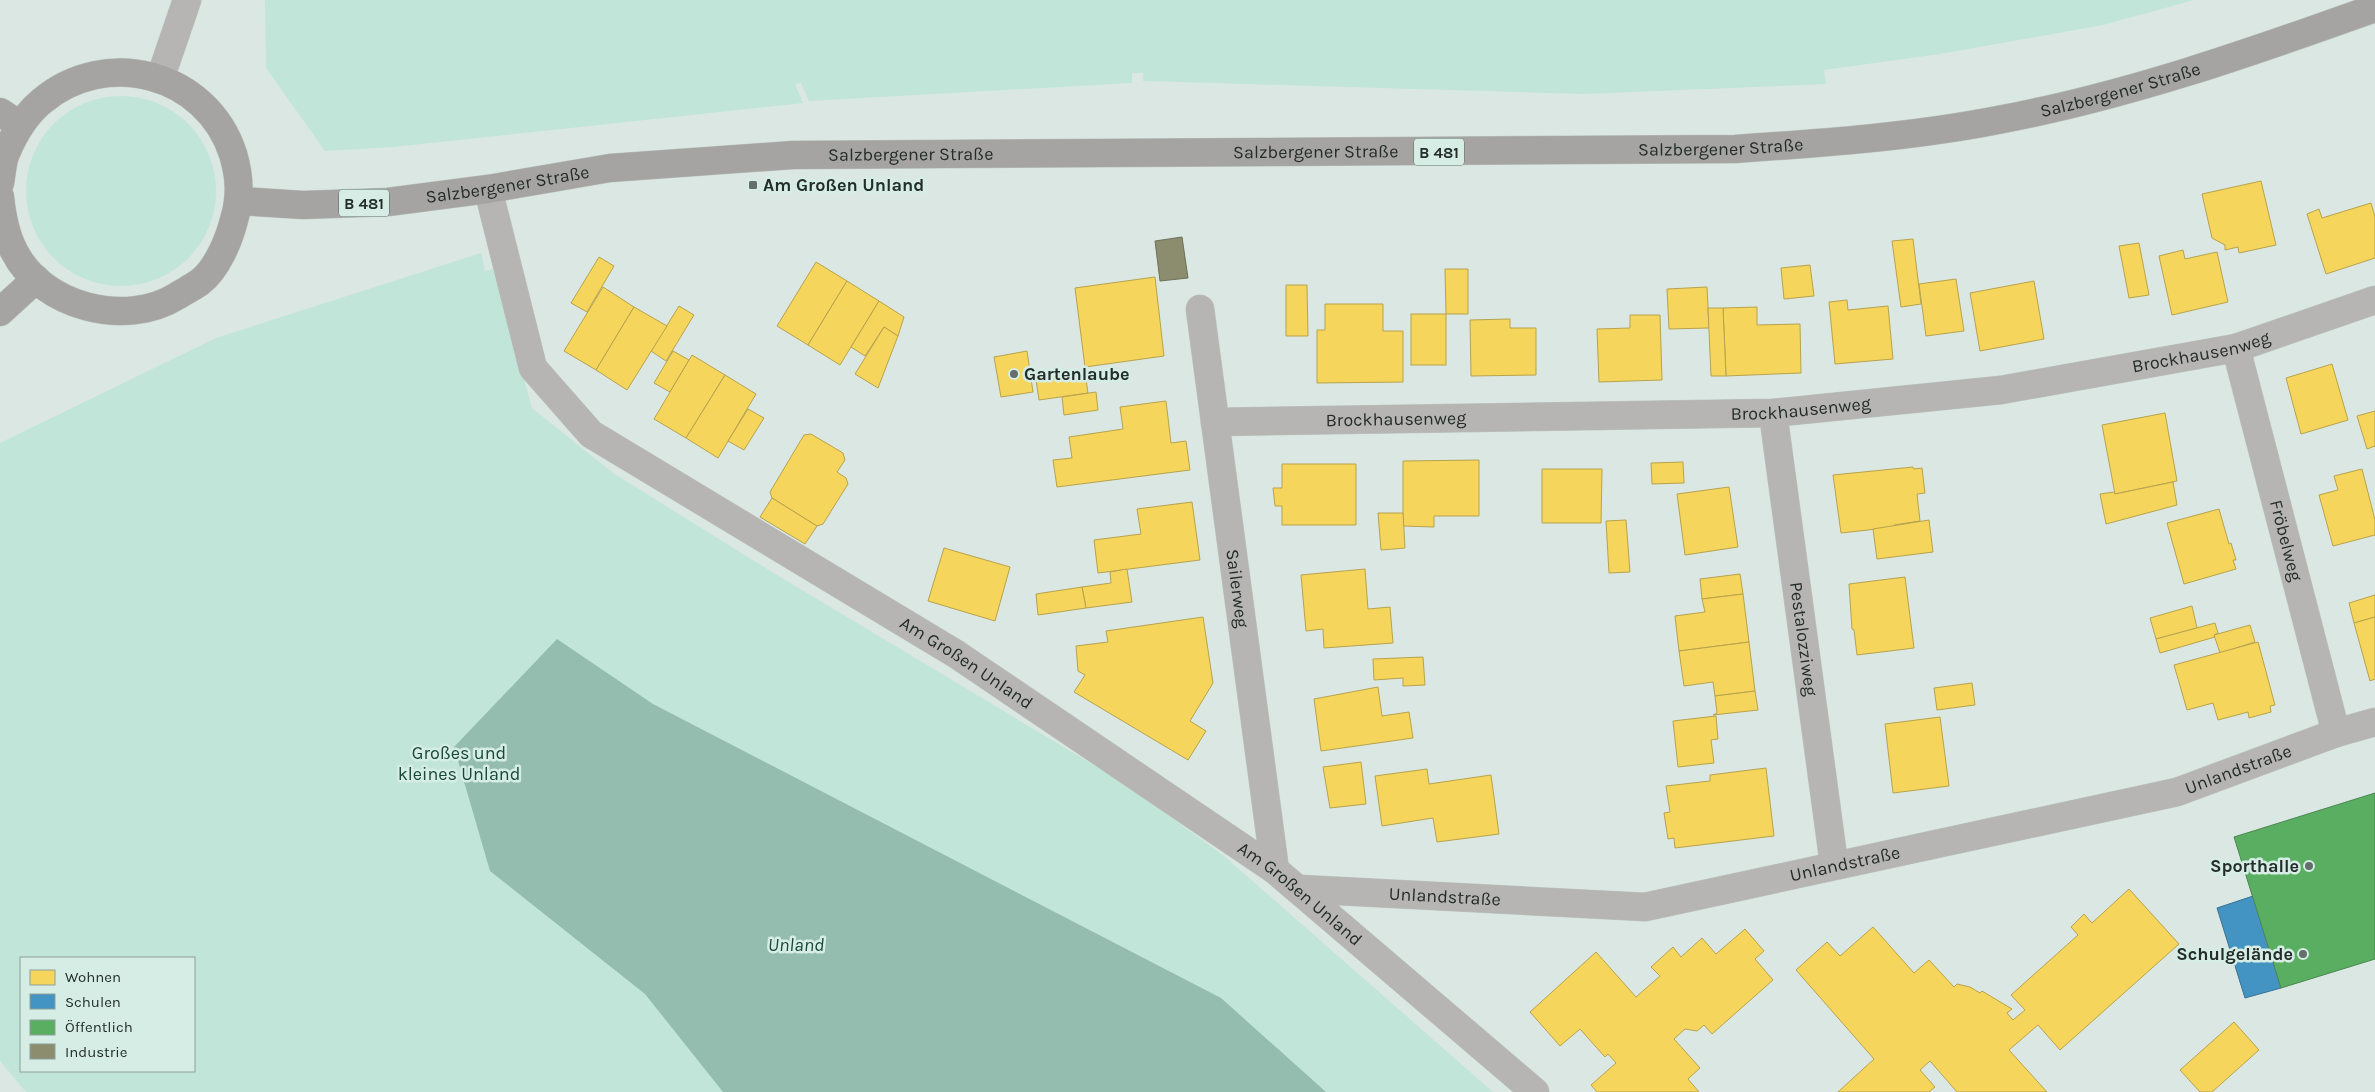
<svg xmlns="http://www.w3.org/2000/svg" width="2375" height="1092" font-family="Karla,sans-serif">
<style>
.green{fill:#c2e5d9;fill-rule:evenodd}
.water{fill:#94bdaf}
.homes{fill:#f6d55c;stroke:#b7a34d}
.schools{fill:#4393c3;stroke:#3a7495}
.public{fill:#5aae61;stroke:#4a8750}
.industry{fill:#8c8c6e;stroke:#6d705a}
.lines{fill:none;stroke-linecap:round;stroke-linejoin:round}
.minor-casing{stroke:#bbc5c1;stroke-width:29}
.major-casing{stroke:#bbc5c1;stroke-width:29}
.minor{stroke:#b6b5b3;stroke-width:28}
.major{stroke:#a5a4a2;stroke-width:28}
.poi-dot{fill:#646e6b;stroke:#d5ede4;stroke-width:2}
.labels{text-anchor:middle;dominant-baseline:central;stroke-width:5;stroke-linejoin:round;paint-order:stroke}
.shield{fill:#d5ede4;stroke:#596762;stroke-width:1}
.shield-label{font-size:16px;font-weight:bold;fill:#242d2a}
.street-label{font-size:18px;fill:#242d2a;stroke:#d5ede4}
.poi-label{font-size:18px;font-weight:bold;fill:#242d2a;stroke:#d5ede4;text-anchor:start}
.park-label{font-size:18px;fill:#19473a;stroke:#d5ede4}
.water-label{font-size:19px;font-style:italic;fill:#184639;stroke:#d5ede4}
</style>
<rect width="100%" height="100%" fill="#dbe7e3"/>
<g class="green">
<path d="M265,0H2194L2103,25L1940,54L1824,70L1826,84L1584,94L1143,81V73H1132V83L809,101L801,83L795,84L803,103L394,147L325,151L266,68Z"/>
<circle cx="121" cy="191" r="95"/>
<path d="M481,253L485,271L493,269L532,408L613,473L777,575L1127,785L1224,856L1493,1092H26L0,1061V443L216,338ZM21,958H194V1071H21Z"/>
</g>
<path class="water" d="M557,639L653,704L1221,998L1326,1092H723L645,994L490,871L454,747Z"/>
<g class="homes">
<path d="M2261,181L2276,245L2239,253L2238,247L2225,250V245L2212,238L2202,194Z"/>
<path d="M2371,203L2375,217V258L2326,274L2307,214L2319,209L2322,218Z"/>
<path d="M1913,239L1921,304L1901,307L1892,241Z"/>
<path d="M2139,243L2149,295L2129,298L2119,246Z"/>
<path d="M2183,250L2185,259L2217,252L2228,302L2172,315L2159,256Z"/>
<path d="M599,257L614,266L587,312L571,303Z"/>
<path d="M816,262L847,281L808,345L777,326Z"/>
<path d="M1810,265L1814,296L1784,299L1781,268Z"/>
<path d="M1445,269H1468V314H1446Z"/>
<path d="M1155,277L1164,356L1085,367L1075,288Z"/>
<path d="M1956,279L1964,331L1926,336L1919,284Z"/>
<path d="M847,281L879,301L840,365L808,345Z"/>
<path d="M2034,281L2044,339L1980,351L1970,293Z"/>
<path d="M1286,285H1307L1308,336H1286Z"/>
<path d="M603,287L634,307L596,370L564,351Z"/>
<path d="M1707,287L1709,328L1669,329L1667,289Z"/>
<path d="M1847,300L1848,310L1888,306L1893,359L1835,364L1829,302Z"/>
<path d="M879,301L904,317L898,336L884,327L865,356L851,347Z"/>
<path d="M1325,304H1383V331H1403V382L1317,383V330H1325Z"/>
<path d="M679,306L694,315L666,361L651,351Z"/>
<path d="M634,307L667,326L627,390L596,370Z"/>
<path d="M1757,307V325L1800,324L1801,373L1726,376L1723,308Z"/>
<path d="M1708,308H1723L1726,376H1711Z"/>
<rect x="1411" y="314" width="35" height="51"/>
<path d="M1630,315H1660L1662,380L1599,382L1597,329L1630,328Z"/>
<path d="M1510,319V328H1536V375L1471,376L1470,320Z"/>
<path d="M884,327L898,336L878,388L855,374Z"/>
<path d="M673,351L689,360L670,392L654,383Z"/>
<path d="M1027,351L1033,392L1001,397L994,357Z"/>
<path d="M692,355L725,375L686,438L654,419Z"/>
<path d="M2332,364L2348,420L2301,434L2286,378Z"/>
<path d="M1085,372L1088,393L1039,400L1036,380Z"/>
<path d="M725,375L756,394L718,458L686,438Z"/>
<path d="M1096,392L1098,410L1064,415L1062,397Z"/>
<path d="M1166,401L1171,443L1186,441L1190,470L1057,487L1053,460L1072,458L1069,437L1123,429L1120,407Z"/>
<path d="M748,409L764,418L744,450L728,441Z"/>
<path d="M2375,411V446L2367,449L2357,416Z"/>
<path d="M2165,413L2177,481L2115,494L2102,425Z"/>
<path d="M811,434L843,453L845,460L837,472L846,478L848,484L823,524L817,526L772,498L770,492L804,435Z"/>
<path d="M1479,460V516H1434V527L1403,526V461Z"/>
<path d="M1683,462L1684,483L1652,484L1651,463Z"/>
<path d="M1282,464H1356V525H1282V506H1275L1273,488H1282Z"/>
<path d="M1913,467L1914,469L1922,468L1925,493L1917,494L1920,521L1894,525L1895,527L1841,533L1833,475Z"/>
<path d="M1542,469H1602L1601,523H1542Z"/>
<path d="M2362,469L2375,520V535L2333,546L2319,495L2338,490L2334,476Z"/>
<path d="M2173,482L2177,505L2106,524L2100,494L2114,492L2115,494Z"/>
<path d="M1729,487L1738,547L1685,555L1677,494Z"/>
<path d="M772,498L817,526L805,544L760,517Z"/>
<path d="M1192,502L1200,560L1098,573L1094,540L1141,534L1137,509Z"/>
<path d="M2219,509L2229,544L2231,543L2236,560H2233L2236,569L2184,584L2167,523Z"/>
<path d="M1378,513H1403L1405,548L1381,550Z"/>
<path d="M1626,520L1630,572L1609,573L1606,521Z"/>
<path d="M1929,520L1933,552L1877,559L1873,529Z"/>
<path d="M944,548L1010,567L995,621L928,601Z"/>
<path d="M1127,569L1132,602L1086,608L1082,587L1111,583L1110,572Z"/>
<path d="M1365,569L1368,609L1390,607L1393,643L1324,648L1323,629L1306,631L1301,575Z"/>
<path d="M1740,574L1743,594L1702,599L1700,579Z"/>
<path d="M1905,577L1914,648L1857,655L1854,630L1852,629L1849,584Z"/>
<path d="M1082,587L1086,608L1038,615L1036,594Z"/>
<path d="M1743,594L1749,642L1679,651L1675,616L1705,612L1702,599Z"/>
<path d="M2375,595V617L2354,623L2349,603Z"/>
<path d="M2192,606L2197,628L2156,639L2150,618Z"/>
<path d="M1203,617L1213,683L1190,721L1206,731L1188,760L1074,692L1085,675L1078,671L1076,646L1108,642L1106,631Z"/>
<path d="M2375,617V679L2370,681L2354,623Z"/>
<path d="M2215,623L2218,633L2214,635L2215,637L2160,653L2156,639Z"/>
<path d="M2250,625L2255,642L2220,653L2214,635Z"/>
<path d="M1749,642L1755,691L1715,696L1713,682L1684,686L1679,651Z"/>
<path d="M2258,642L2275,705L2270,706L2271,712L2249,718L2248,712L2218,720L2213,703L2187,710L2174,665Z"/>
<path d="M1423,657L1425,685L1403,686V678L1374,680L1373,659Z"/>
<path d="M1972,683L1975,705L1937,710L1934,688Z"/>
<path d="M1378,687L1382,716L1409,712L1413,738L1321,751L1314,699Z"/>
<path d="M1755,691L1758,710L1713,715L1717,713L1715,696Z"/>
<path d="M1716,716L1718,739L1711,740L1714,763L1678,767L1673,721Z"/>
<path d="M1940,717L1949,786L1893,793L1885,724Z"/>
<path d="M1361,762L1366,804L1330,808L1323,767Z"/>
<path d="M1766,768L1774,836L1675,848L1674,838L1668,839L1664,813L1670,812L1666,786L1710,781V775Z"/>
<path d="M1427,769L1429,784L1491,775L1499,834L1437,842L1433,818L1382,826L1375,776Z"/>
<path d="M2129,889L2179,944L2060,1050L2038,1025L2009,1050L2047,1092H1957L1930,1061L1920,1070L1935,1087L1929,1092H1838L1874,1059L1796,970L1827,942L1840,956L1873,927L1914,973L1929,960L1954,987L1957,984L1970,987L1980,993L1982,991L2012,1009L2007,1013L2013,1020L2025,1010L2011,995L2078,935L2071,927L2084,914L2092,923Z"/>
<path d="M1745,929L1764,951L1755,959L1773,980L1712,1034L1704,1025L1697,1031L1685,1029L1674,1039L1700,1068L1688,1079L1699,1092H1597L1591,1085L1616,1063L1608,1054L1605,1057L1580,1029L1560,1046L1530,1012L1596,952L1636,997L1660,976L1651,967L1673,947L1681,957L1702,938L1716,954Z"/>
<path d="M2234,1022L2259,1050L2212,1092H2200L2180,1070Z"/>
</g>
<path class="schools" d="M2253,896L2281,988L2245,998L2217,908Z"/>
<path class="public" d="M2375,793V959L2281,988L2234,837Z"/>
<path class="industry" d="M1182,237L1188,278L1160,281L1155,241Z"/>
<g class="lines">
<defs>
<g id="minor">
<path d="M160,79L187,0"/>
<path id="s1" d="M488,189L533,368L591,434L956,654L1275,870L1535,1092"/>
<path id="s2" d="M1200,309L1275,870"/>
<path id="s3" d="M2236,348L2336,733"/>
<path id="s4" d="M1773,413L1834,864"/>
<path id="s5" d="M1215,422L1773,413L2001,390L2236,348L2375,300"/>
<path id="s6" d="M1300,889L1645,907L2177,792L2336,733L2375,722"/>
</g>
<g id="major">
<path d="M0,112L20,125"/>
<path d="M0,183C2,173 2,162 6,153C14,134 26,114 42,101C106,47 207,73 233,154C240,177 241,197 234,220C229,240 217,269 200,282C193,287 185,291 177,296C126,328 42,307 14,251C5,234 2,216 0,197"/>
<path id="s7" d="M240,201L303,205L388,202L488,189L610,168L793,155L1735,149C1823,143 1911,137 1998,120C2127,96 2252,52 2375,8"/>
<path d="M0,312L36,279"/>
</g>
</defs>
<use href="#minor" class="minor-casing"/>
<use href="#major" class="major-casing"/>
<use href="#minor" class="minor"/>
<use href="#major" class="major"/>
</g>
<g class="poi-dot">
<rect x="748" y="180" width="10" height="10" rx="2.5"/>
<circle cx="1014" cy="374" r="5"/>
<circle cx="2309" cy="866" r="5"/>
<circle cx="2303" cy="954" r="5"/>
</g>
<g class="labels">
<g class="shield">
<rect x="1414" y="138.5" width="50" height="27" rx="4"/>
<rect x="339" y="189.5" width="50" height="27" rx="4"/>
</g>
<g class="shield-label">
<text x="1439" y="152">B 481</text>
<text x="364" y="203">B 481</text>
</g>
<g class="street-label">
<text stroke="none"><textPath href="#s7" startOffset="1889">Salzbergener Straße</textPath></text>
<text stroke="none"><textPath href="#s7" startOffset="1484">Salzbergener Straße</textPath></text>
<text stroke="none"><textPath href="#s7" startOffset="1079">Salzbergener Straße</textPath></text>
<text stroke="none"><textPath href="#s7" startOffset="674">Salzbergener Straße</textPath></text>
<text stroke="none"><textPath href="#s7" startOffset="269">Salzbergener Straße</textPath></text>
<text stroke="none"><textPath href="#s5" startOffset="991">Brockhausenweg</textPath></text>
<text stroke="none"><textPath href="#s5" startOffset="586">Brockhausenweg</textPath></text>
<text stroke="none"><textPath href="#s5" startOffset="181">Brockhausenweg</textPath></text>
<text stroke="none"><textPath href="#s3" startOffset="199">Fröbelweg</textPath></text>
<text stroke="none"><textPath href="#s2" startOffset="282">Sailerweg</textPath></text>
<text stroke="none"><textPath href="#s4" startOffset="228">Pestalozziweg</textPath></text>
<text stroke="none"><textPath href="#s1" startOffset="712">Am Großen Unland</textPath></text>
<text stroke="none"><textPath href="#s6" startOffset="955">Unlandstraße</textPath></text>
<text stroke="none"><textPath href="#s6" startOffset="550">Unlandstraße</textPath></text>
<text stroke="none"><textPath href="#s1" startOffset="1118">Am Großen Unland</textPath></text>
<text stroke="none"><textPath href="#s6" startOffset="145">Unlandstraße</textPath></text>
</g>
<g class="poi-label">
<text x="763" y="185">Am Großen Unland</text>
<text x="1024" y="374">Gartenlaube</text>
<text x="2299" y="866" text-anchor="end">Sporthalle</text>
<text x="2293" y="954" text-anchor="end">Schulgelände</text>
</g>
<g class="park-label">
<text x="459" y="753">Großes und<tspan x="459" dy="21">kleines Unland</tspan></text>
</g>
<g class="water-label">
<text x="796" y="945">Unland</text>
</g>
</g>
<rect x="20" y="957" width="175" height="115" fill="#d5ede4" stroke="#8ea09a"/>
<rect x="30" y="970" width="25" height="15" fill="#f6d55c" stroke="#8ea09a"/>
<text x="65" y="982" font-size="15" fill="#242d2a">Wohnen</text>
<rect x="30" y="994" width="25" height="15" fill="#4393c3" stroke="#8ea09a"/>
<text x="65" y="1007" font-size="15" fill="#242d2a">Schulen</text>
<rect x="30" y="1020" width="25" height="15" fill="#5aae61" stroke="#8ea09a"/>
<text x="65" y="1032" font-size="15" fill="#242d2a">Öffentlich</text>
<rect x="30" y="1044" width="25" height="15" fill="#8c8c6e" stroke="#8ea09a"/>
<text x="65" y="1057" font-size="15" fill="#242d2a">Industrie</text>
</svg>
